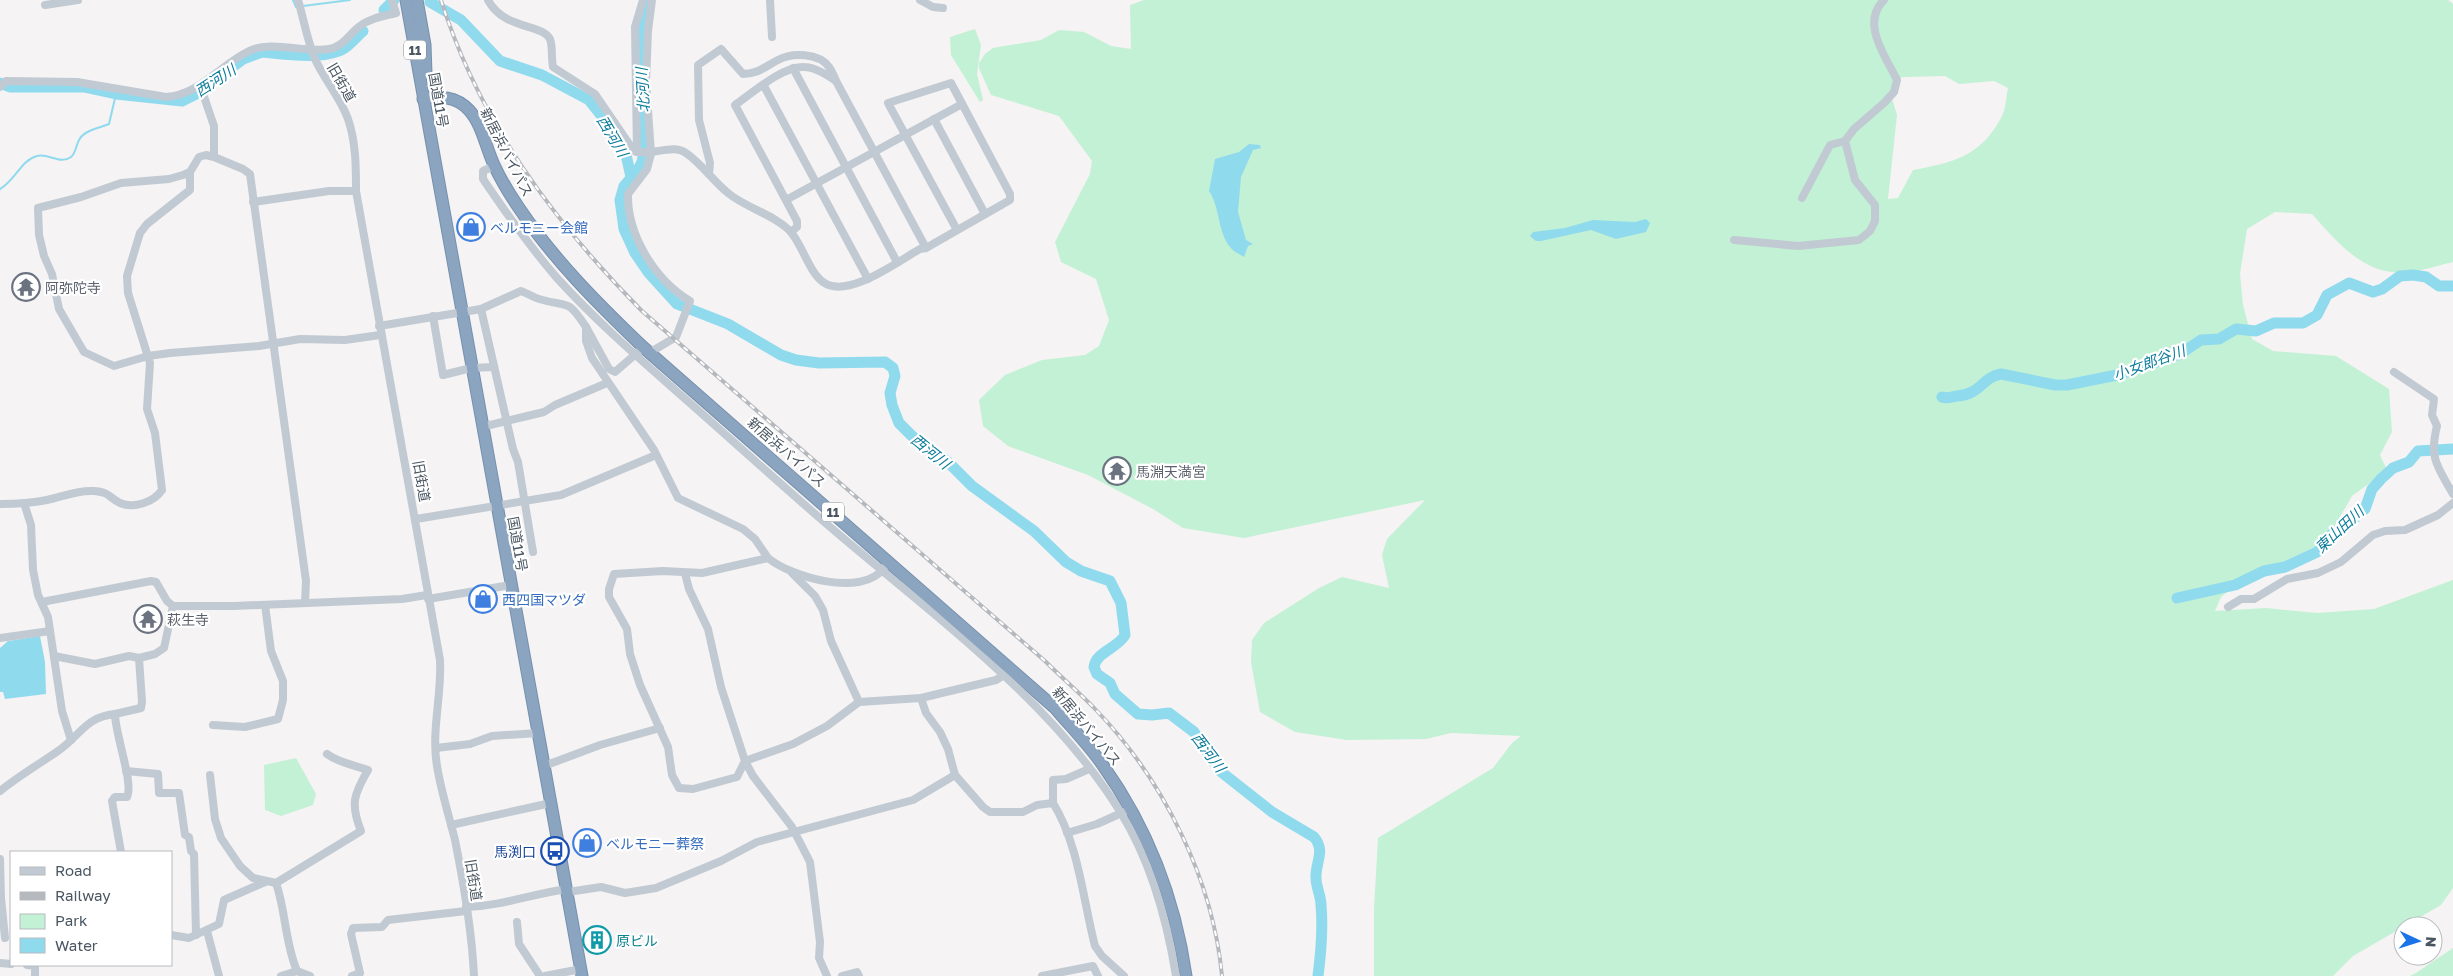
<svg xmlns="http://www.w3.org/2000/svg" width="2453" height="976" font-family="'Golos Text','Noto Sans JP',sans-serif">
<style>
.green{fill:#c3f1d5;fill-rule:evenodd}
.water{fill:#90daee}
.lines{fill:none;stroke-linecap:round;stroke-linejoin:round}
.stream{stroke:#90daee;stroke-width:2}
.river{stroke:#90daee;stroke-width:11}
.highway-casing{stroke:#7690ad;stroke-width:13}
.minor{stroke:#c1cad2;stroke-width:8}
.highway{stroke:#8ba5c1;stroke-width:11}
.rail-casing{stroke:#b5b8bd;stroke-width:4}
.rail{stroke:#fff;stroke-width:2;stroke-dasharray:5.5;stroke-linecap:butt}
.labels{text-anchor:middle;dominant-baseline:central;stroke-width:4.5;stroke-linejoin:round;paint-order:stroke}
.shield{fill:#fff;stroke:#808990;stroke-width:1}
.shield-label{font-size:12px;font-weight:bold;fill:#4a5661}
.street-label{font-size:14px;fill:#4a5661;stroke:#fff}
.shop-label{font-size:14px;fill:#366cbe;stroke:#fff;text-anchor:start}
.worship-label{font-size:14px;fill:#5b616d;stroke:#fff;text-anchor:start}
.transit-label{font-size:14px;fill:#164399;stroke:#fff;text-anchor:end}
.culture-label{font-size:14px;fill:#0d838f;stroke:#fff;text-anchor:start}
.water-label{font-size:15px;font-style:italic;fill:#0c7c9b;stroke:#fff}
</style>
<rect width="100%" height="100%" fill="#f5f3f3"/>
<g class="green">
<path d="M1144,0H2448L2453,4V262C2439,265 2425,270 2411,272C2366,278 2339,244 2312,214L2275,212L2247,229L2240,274L2243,305L2252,339L2273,351L2336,356L2389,389L2392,432L2380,455L2387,470L2352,496L2326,541L2235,586L2221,597L2215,611L2266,608L2317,613L2374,609L2453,580V888L2441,905L2353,956L2333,976H1374V909L1378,838L1493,768L1512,743L1521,736L1451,733L1426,739L1347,740L1295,732L1260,712L1251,662L1252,640L1264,623L1319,588L1342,577L1389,588L1382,555L1387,539L1425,500L1244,538L1183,528L1153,509L1088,475L1008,446L983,426L979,400L1005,375L1042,360L1085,355L1099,346L1109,320L1096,279L1061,262L1055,242L1090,174L1092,161L1059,116L991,95L979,68V63L985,54L993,48L1041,40L1059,30L1084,32L1111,46L1131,49L1130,5ZM1945,76L1959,84L1994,81L2008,88C2006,97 2006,110 2001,118C1981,156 1952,163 1913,170L1898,198L1888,199L1897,115L1890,92L1893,87V79L1905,77Z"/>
<path d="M975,29L981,45L977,74L983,100L980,102L951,55L950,37Z"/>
<path d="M296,758L316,794L313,805L281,816L265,810L264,765Z"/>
<path d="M2453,948V976H2410L2416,973Z"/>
</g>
<g class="water">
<path d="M1249,144L1260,145L1261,148L1253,150L1241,177L1238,212L1246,240L1253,244L1248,246L1244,257C1241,255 1237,253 1234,251C1217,237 1221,208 1209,191L1215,159L1239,152Z"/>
<path d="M1646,219L1650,223L1646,232L1616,239L1591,230L1541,241H1536L1530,236L1533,232L1565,228L1593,220L1635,222Z"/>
<path d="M40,636L45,662L46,694L5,699L3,692H0V648L8,641Z"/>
</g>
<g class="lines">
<g class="stream">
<path d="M293,0L296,7H299"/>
<path d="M303,6L350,0"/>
<path d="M0,189C15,181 21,160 37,156C49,153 60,165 71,157C76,153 76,145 79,140C84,130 100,128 109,124L116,94"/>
</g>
<g class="river">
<path d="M647,0L640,43L643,134L645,147L642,162L638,170L624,186L620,200L624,229L635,253L648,272L677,304L728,324L781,355L796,360L819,363L885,362L893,368L895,376L890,393L892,405L899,423L912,436L948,462L972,486L1034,531L1066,562L1081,571L1110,581L1121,603L1125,635C1118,648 1096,652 1094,667L1097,674L1110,683L1115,694L1138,714L1152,715L1169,713L1194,732L1220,771L1272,812L1314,837C1326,851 1315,863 1316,878C1316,887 1321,896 1321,905C1323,928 1321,953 1318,976"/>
<path d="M430,2L461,20L500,61L542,75L589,100L609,125L625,150L631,177"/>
<path d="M384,10L394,0"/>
<path d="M0,83L10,87H84L116,94L182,101L196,94L243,59L262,52C283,54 324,60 343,49C350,45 356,37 363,31"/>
<path d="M1942,397C1948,399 1951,397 1957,396C1982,394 1982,377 2001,374L2055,385H2067L2117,375L2180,354L2201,340L2219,339L2236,329L2256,331L2274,323H2303L2317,315L2327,295L2349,283L2373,292L2382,289L2400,276L2413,275L2426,277L2439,286H2453"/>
<path d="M2177,598L2235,585L2264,571L2285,567L2317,552L2334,532L2347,525L2365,509L2372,489L2381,479L2393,468L2409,462L2418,451L2453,449"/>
</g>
<defs>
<g id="highway">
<path d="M406,0L582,976"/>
<path d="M417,0L425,45L426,74"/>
<path d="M423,99C440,96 456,96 469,110C482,124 486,148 494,165C501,180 510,195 519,208C554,260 598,304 643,347L1055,708C1071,727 1088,744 1102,764C1147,827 1175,900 1186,976"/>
</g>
</defs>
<use href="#highway" class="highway-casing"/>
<g class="minor">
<path d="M298,0C304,20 307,40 315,59C324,79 341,99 348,119C356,142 356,167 356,191L440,660C442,695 431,731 437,766C441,791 449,816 455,840C464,885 472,931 474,976"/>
<path d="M488,0C504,30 541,23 550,39C553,47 551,58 553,67L595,94L634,151C651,157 672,143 686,153C702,164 713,181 728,193C746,208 773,214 790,231C802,244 809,272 823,282C847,300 898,261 920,249L926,248L1010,200V194L951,83L888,103L957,230"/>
<path d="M770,0L772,37"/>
<path d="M920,0L933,7L943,8"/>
<path d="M45,5L78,0"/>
<path d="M793,68L897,262"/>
<path d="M836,81L926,248"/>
<path d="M200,85L214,126V157L243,169L250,174L306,581L305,603"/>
<path d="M764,86L868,279"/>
<path d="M0,87L6,81L77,82L166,97C199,95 220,65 249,51C270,40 305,53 329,49C343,47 349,34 360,26C370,18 384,16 396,13L392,0"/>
<path d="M934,119L985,214"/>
<path d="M637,152L635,27L643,0"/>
<path d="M214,157L206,155L199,157L190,172L183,175L169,179L121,183L81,197L38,208L39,235L44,256L52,274L59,309L84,352L114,366L148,356L170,353L259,346L300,339L345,340L380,335"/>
<path d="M494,166L483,171V179C506,213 530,247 557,278C596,321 640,359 683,397C732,440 780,484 829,526C929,612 1052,700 1121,813C1151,862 1167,920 1176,976"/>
<path d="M709,174L710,163L699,120L698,65L721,49L743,74C758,74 766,66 778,60C792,52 819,53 829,67C832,71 834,76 836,81C827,75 815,67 804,67C784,65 751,94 735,105L797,221V227L791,232"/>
<path d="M1802,198L1830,145L1845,141L1854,129L1884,103L1894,92L1897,80C1886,57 1860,23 1884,0"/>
<path d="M786,200L962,104"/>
<path d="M253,202L329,191H356"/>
<path d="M1734,240L1798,246L1859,240L1870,231L1875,221V205L1855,180L1845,141"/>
<path d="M481,309L513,449L518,462L533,552"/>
<path d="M433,316L443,375L471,368L494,367"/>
<path d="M379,326L481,309L521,291C527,293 532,297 539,299C569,308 566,297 586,327"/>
<path d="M638,352L615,372L609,369L586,327V341L592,358L654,450L678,498L743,529L755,539L768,558"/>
<path d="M649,353L676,337L690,301C655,280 627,235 628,194L647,169L651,154L646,81L648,31L652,0"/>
<path d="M2394,372L2434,399L2432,415L2437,426C2429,458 2437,466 2453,494"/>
<path d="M482,427L544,412L555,405L607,383"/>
<path d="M24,503L31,525L33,570L38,595L48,617L62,711L71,740"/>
<path d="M0,504C16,504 32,503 47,500C62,497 77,490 93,491C110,492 108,497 120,503C134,509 154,502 162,490L155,433L147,409L150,363L128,293L127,276L140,233L147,224L190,190V172"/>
<path d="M416,519L561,495L656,455"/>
<path d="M884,568C862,598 791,577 768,558L702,573L663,571L614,574L609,589V597L627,629L630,654L640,685L668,747L672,775L679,788L693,789L737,777L745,761L793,744L827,726L859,702L921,698L996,680L1004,675"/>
<path d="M685,573L689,589L708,629L721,687L745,761L753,776L792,827L810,862L820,942L819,958L827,976"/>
<path d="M792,573L815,596L823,610L831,641L859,702"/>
<path d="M428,599L511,585"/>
<path d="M42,602L151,581L156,582L167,601L173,606"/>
<path d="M2228,607L2241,599H2254L2287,579L2318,573L2341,562L2373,535L2385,531L2405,530L2438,515L2453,503"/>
<path d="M0,638L50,631"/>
<path d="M54,656L95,664L129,656L139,658"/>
<path d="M921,698L926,713L940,732L948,749L955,775L983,807L990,812H1023L1037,805L1053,803C1079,845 1083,900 1095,946L1102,956L1124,976"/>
<path d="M213,725L245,727L278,719L283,700V681L271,651L265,605"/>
<path d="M436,748L470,744L492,736L538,733"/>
<path d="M544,766L600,745L660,728"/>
<path d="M126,771L158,774L159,793H179L185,835L189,837L191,851L194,854L196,935"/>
<path d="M210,775L215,819L221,838L240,866L253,878L276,883L361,831C350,804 354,794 368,770C354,765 339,763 327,754"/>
<path d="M0,791C19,776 39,764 58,751C81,735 85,717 115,714"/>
<path d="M1053,803V780L1066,779L1089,769"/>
<path d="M451,825L551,803"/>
<path d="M1067,833L1097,824L1126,811"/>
<path d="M121,852L112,801L115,797H127C134,784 115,734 115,714L141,708L142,702L139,658L155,654L164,648L173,606H234L402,599L427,595"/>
<path d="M0,859L1,898L5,938"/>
<path d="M276,883C286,912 285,943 297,971"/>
<path d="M568,892L601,887L625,893L656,888L721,861L757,842L913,800L955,775"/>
<path d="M466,907C501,906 532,894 567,889"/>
<path d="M517,922L519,944L540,976"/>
<path d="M207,931L219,976"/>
<path d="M171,935L189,938L219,924L224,900L265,882"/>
<path d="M0,963L11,964"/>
<path d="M27,965L35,966V976"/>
<path d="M281,976L297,971L310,976"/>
<path d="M352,976L360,973L351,934L353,928L382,927L388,920L466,911"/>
<path d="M545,976L581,969"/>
<path d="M842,976L857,972L859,976"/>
<path d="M1042,976L1093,966L1098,976"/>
</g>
<use href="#highway" class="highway"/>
<defs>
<path id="rail" d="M441,0C479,121 554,222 642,311L1045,661C1062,678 1081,694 1097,711C1164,781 1213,880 1222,976"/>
</defs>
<use href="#rail" class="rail-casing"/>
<use href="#rail" class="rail"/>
</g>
<defs>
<symbol id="shop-ring" viewBox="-11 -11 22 22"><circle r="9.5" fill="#fff" stroke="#3f7fe0" stroke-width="1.5"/><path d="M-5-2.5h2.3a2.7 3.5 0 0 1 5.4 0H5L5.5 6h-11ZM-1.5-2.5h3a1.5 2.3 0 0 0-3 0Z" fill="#3f7fe0"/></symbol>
<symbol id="temple-ring" viewBox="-11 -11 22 22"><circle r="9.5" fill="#fff" stroke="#6b7280" stroke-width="1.5"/><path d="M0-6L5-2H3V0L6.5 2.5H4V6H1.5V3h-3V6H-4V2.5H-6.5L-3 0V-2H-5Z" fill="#6b7280"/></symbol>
<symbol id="bus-ring" viewBox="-11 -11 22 22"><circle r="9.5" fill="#fff" stroke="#1a4fb4" stroke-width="1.5"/><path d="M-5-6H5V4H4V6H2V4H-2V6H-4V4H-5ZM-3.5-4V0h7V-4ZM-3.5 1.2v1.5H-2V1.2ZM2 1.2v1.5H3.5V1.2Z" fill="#1a4fb4"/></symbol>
<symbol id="building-ring" viewBox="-11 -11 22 22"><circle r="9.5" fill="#fff" stroke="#0f9aa8" stroke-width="1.5"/><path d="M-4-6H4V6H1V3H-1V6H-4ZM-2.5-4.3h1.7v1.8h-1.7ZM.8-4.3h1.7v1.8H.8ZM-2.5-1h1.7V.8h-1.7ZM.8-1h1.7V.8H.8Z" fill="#0f9aa8"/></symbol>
</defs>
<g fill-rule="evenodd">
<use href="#shop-ring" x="455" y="211" width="32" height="32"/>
<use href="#temple-ring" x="10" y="271" width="32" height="32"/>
<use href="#temple-ring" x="1101" y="455" width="32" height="32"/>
<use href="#shop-ring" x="467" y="583" width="32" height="32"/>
<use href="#temple-ring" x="132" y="603" width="32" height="32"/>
<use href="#shop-ring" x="571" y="827" width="32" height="32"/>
<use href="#bus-ring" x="539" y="835" width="32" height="32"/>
<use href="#building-ring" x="581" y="924" width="32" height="32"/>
</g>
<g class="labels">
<g class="shield">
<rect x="404" y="40.5" width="22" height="19" rx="4"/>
<rect x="822" y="502.5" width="22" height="19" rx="4"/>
</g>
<g class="shield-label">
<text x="415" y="50">11</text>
<text x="833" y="512">11</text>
</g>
<g class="street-label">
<text transform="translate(342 82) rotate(60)">旧街道</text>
<text transform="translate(439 100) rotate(80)">国道11号</text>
<text transform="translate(507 152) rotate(63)">新居浜バイパス</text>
<text transform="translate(787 452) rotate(41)">新居浜バイパス</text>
<text transform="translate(422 481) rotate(80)">旧街道</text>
<text transform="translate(518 544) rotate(80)">国道11号</text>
<text transform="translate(1087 726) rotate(50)">新居浜バイパス</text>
<text transform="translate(474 880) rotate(81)">旧街道</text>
</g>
<g class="shop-label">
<text x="490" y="227">ベルモニー会館</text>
<text x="502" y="599">西四国マツダ</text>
<text x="606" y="843">ベルモニー葬祭</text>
</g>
<g class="worship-label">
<text x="45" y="287">阿弥陀寺</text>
<text x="1136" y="471">馬淵天満宮</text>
<text x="167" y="619">萩生寺</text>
</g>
<g class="transit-label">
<text x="536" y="851">馬渕口</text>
</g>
<g class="culture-label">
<text x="616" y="940">原ビル</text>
</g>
<g class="water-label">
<text transform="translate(215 80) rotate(-33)">西河川</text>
<text transform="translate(642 90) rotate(-93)">北河川</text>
<text transform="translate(613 136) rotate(59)">西河川</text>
<text transform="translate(2149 362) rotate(-20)">小女郎谷川</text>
<text transform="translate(931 451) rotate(39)">西河川</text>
<text transform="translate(2339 529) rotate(-43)">東山田川</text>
<text transform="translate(1209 752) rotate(53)">西河川</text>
</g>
</g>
<rect x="10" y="851" width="162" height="115" fill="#ffffff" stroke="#b7bbc0"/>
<rect x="20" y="867" width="25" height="8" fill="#c1cad2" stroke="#b7bbc0"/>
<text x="55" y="876" font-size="15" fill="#4a5661">Road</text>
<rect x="20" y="892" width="25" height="8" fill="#b5b8bd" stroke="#b7bbc0"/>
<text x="55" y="901" font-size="15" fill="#4a5661">Railway</text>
<rect x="20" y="914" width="25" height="15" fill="#c3f1d5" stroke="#b7bbc0"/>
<text x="55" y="926" font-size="15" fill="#4a5661">Park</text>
<rect x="20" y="938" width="25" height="15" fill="#90daee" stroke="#b7bbc0"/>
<text x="55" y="951" font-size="15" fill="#4a5661">Water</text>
<g transform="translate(2418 941) rotate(94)"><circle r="24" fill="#ffffff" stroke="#b7bbc0"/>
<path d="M0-4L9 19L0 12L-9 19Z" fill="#1a73e8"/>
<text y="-8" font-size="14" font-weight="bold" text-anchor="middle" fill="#4a5661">N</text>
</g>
</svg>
